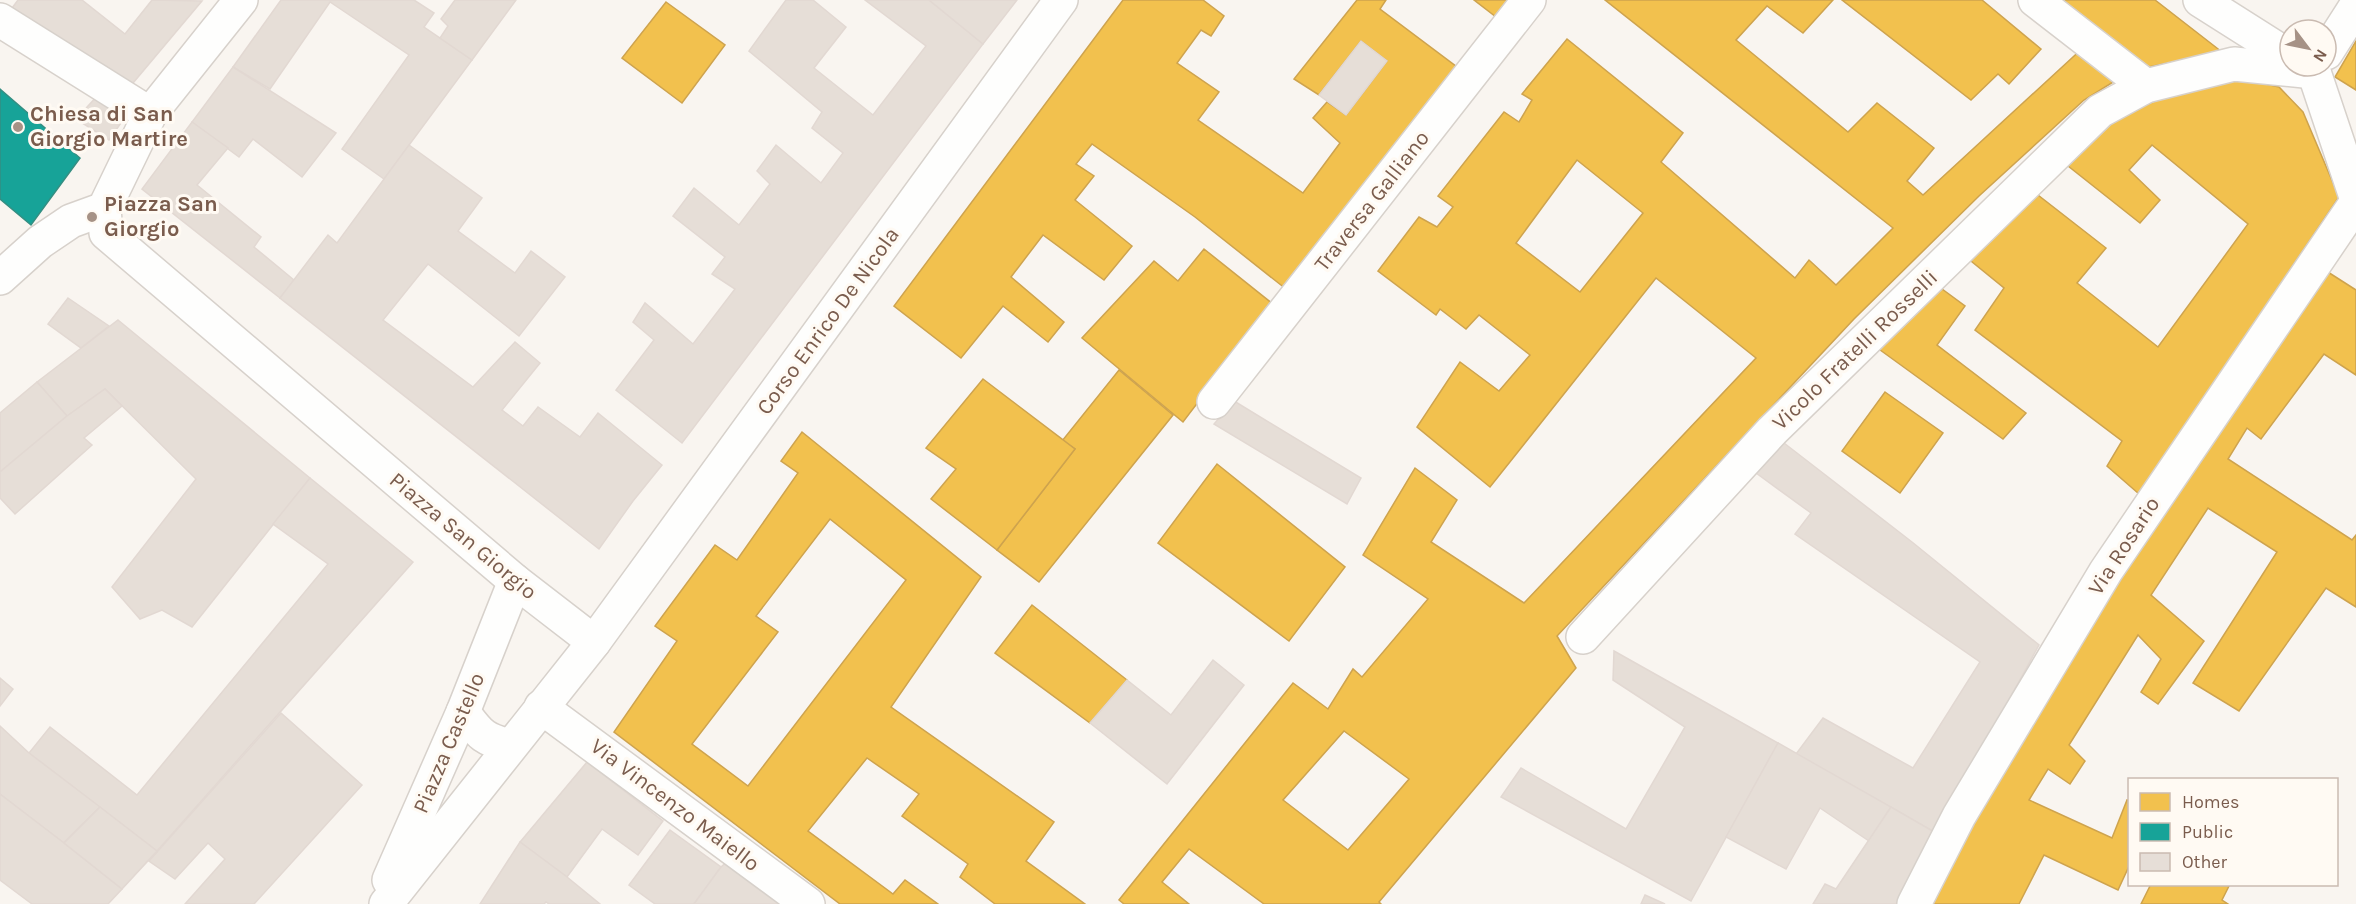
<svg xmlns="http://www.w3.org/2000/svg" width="2356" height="904" font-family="Karla,sans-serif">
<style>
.homes{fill:#f2c14e;stroke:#cea34e;stroke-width:1.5;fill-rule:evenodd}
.public{fill:#17a398;stroke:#358e82;stroke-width:1.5}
.building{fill:#e6ded7;stroke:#e2d8d2;stroke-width:1.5}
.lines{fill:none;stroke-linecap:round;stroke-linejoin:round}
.minor-casing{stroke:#d7d1cb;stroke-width:36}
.minor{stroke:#fefefd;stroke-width:33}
.poi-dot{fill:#a69286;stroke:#fffaf3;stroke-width:2}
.labels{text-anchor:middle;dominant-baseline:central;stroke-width:6;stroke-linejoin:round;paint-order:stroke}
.poi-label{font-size:22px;font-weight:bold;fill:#7a5c4d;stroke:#fffaf3;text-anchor:start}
.street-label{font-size:22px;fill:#7a5c4d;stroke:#fffaf3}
</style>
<rect width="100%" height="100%" fill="#f9f5f0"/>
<g class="homes">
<path d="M1123,0H1203L1224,16L1211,36L1201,30L1177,63L1219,92L1198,120L1303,193L1340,143L1313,118L1327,102L1346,115L1387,61L1361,41L1319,95L1294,79L1357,0H1386L1380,9L1457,67L1286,289L1195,217L1092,144L1076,164L1094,176L1075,200L1132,246L1104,280L1043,235L1011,277L1064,322L1048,342L1003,306L961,358L894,306Z"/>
<path d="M1474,0H1509L1496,17Z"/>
<path d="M1605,0H1833L1803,33L1767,6L1736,40L1848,132L1877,103L1934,148L1907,181L1923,195L2086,45L2118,79L2084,100L1979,196L1854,319L1557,636L1576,668L1379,902L1381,904H1264L1189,849L1162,882L1189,904H1124L1119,900L1293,683L1328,709L1353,669L1362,677L1428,599L1363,555L1415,468L1457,500L1431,542L1524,603L1756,358L1656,278L1490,487L1417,427L1460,362L1499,391L1530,355L1479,315L1466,329L1440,309L1436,315L1378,271L1419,217L1437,227L1453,207L1438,196L1504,112L1519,122L1532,100L1522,94L1567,39L1683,133L1661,162L1795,278L1809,260L1836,285L1893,228ZM1577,160L1643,213L1580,292L1516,243ZM1344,731L1409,779L1348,850L1283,800Z"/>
<path d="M1842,0H1982L2041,49L2009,84L1998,74L1971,100Z"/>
<path d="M2051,0H2155L2222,52L2139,69Z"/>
<path d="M666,2L725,45L682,103L622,58Z"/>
<path d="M2356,41V90L2335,77Z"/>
<path d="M2230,76L2279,87L2303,112L2339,197L2139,494L2107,466L2122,441L1975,330L2004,288L1966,257L2034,192L2106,248L2077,283L2158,347L2248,224L2152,145L2129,170L2160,200L2140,223L2063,162L2102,127L2154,101Z"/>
<path d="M1204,249L1273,304L1183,422L1082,338L1154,261L1178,281Z"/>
<path d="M2320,267L2356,290V375L2324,354L2261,439L2247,428L2228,459L2352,540L2356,535V607L2326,588L2239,711L2193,683L2277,552L2208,508L2151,595L2204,641L2158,704L2141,692L2161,659L2138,635L2069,745L2085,761L2070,784L2048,769L2029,800L2112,838L2127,800L2130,801V864L2118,890L2044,855L2019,904H1925L2060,667Z"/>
<path d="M1938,286L1965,306L1937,345L2026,413L2003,439L1876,347Z"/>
<path d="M1119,370L1173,415L1039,582L997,550L1075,449L1062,441Z"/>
<path d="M983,379L1075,449L997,550L931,499L956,469L926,448Z"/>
<path d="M1885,392L1943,433L1900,493L1842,451Z"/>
<path d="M802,432L981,577L891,707L1054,822L1026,861L1085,904H995L960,877L968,864L902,816L919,794L867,758L808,831L893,894L905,880L938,904H840L614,732L677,641L655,626L715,545L737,560L798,473L781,461ZM830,519L906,580L748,786L692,744L778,632L756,616Z"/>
<path d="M1217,464L1345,567L1289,641L1158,543Z"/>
<path d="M1032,605L1127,680L1090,723L995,653Z"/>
<path d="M2151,884H2230L2222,900L2228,904H2141Z"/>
</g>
<path class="public" d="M0,89L80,158L31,225L0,199Z"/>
<g class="building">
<path d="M18,0H82L125,34L152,0L202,1L128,89L12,8Z"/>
<path d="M281,0H414L434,13L424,27L472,60L384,179L342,149L409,55L330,2L270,89L233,67Z"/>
<path d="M455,0H516L472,60L440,38L448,26L441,19Z"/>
<path d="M786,0H813L846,27L814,68L873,115L926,46L865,0H929L983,44L682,443L616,390L654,340L633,322L645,303L693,344L735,289L712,274L725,257L673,216L694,188L739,225L770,184L757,171L776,145L821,183L843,153L812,128L822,112L749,51Z"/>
<path d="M929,0H1017L983,44Z"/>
<path d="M1361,41L1387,61L1346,115L1319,95Z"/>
<path d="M233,67L336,133L302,177L253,139L239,157L192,122Z"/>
<path d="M99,94L128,113L109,140L76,119Z"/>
<path d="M192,122L228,148L197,185L261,237L254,247L294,280L280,298L142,189Z"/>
<path d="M409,145L482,198L458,231L515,273L531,251L565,277L519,336L428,264L383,320L473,387L515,342L540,363L502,410L523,426L538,407L580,437L598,413L662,465L633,501L599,549L280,298L328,235L337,243Z"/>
<path d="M68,298L109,326L81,348L48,324Z"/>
<path d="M118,320L310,478L192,627L162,610L140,619L112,587L196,479L105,389L67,416L37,382Z"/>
<path d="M37,382L67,416L0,472V413Z"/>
<path d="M105,389L122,406L84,438L92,445L15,514L0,498V472L67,416Z"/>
<path d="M1234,401L1361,478L1347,504L1214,424Z"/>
<path d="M1784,443L1912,542L2039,645L1936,833L1796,754L1823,718L1913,768L1980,662L1795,534L1811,513L1756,473Z"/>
<path d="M310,478L413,562L157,851L29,753L50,727L137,795L328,564L273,524Z"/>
<path d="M1614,651L1778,743L1691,901L1501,797L1521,768L1626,829L1685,727L1613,680Z"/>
<path d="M1213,660L1244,685L1167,784L1090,723L1127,680L1171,715Z"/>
<path d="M0,678L13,689L0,706Z"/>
<path d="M281,713L362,785L254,904H185L225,859L208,843L175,879L149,861Z"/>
<path d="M0,726L29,753L100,807L64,843L0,794Z"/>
<path d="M1778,743L1891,807L1869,841L1820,808L1786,869L1726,837Z"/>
<path d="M587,762L663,821L638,855L602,829L567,877L520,842Z"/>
<path d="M0,794L64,843L122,889L108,904H32L0,880Z"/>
<path d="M100,807L157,851L122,889L64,843Z"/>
<path d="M1891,807L1936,833L1896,904H1813L1825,884L1836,889Z"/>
<path d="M670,830L721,867L694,904H655L629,885Z"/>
<path d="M520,842L567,877L600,904H549L546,902L544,904H480Z"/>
<path d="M730,859L782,904H694L721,867Z"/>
<path d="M1645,895L1665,904H1641Z"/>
</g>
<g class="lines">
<defs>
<g id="minor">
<path d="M2035,0L2146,86"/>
<path d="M2200,0L2290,57"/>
<path d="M0,20L150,114"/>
<path d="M2326,53L2356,6"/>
<path d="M2314,72L2356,197"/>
<path d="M104,209L106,233L515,581L594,642"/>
<path d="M0,278L40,242L71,221L104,209L150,114L241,0"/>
<path d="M1214,402L1529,0"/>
<path d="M1583,637L1772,431L2100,111L2146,86L2234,64L2314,72"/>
<path d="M541,707L808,904"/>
<path d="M463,712C480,734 482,739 510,746"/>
<path d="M389,880L463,712L515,581"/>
<path d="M386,904L594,642L1061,0"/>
<path d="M1914,904L1959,816L2106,571L2356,203"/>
</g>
</defs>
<use href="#minor" class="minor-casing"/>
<use href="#minor" class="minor"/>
</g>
<g class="poi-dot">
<circle cx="18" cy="127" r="6"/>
<circle cx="92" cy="217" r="6"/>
</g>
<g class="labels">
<g class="poi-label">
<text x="30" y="114">Chiesa di San<tspan x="30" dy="25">Giorgio Martire</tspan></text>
<text x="104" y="204">Piazza San<tspan x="104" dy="25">Giorgio</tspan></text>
</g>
<g class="street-label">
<text transform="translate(1372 201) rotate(-52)">Traversa Galliano</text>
<text transform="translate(828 321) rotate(-54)">Corso Enrico De Nicola</text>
<text transform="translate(1855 350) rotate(-44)">Vicolo Fratelli Rosselli</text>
<text transform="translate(463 536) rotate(40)">Piazza San Giorgio</text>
<text transform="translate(2124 546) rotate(-57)">Via Rosario</text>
<text transform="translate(449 743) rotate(-67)">Piazza Castello</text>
<text transform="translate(675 805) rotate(37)">Via Vincenzo Maiello</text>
</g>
</g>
<rect x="2128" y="778" width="210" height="108" fill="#fffaf3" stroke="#cabbb1" stroke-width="1.5"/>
<rect x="2140" y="793" width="30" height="18" fill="#f2c14e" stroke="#cabbb1" stroke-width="1.5"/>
<text x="2182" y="808" font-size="18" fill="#7a5c4d">Homes</text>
<rect x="2140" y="823" width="30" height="18" fill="#17a398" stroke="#cabbb1" stroke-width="1.5"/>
<text x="2182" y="838" font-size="18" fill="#7a5c4d">Public</text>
<rect x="2140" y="853" width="30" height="18" fill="#e6ded7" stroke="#cabbb1" stroke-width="1.5"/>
<text x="2182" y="868" font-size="18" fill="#7a5c4d">Other</text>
<g transform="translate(2308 48) rotate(122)"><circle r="28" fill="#fffaf3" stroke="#cabbb1" stroke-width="1.5"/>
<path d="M0-4.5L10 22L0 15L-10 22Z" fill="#a69286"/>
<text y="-9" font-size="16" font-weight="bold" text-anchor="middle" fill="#7a5c4d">N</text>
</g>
</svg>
